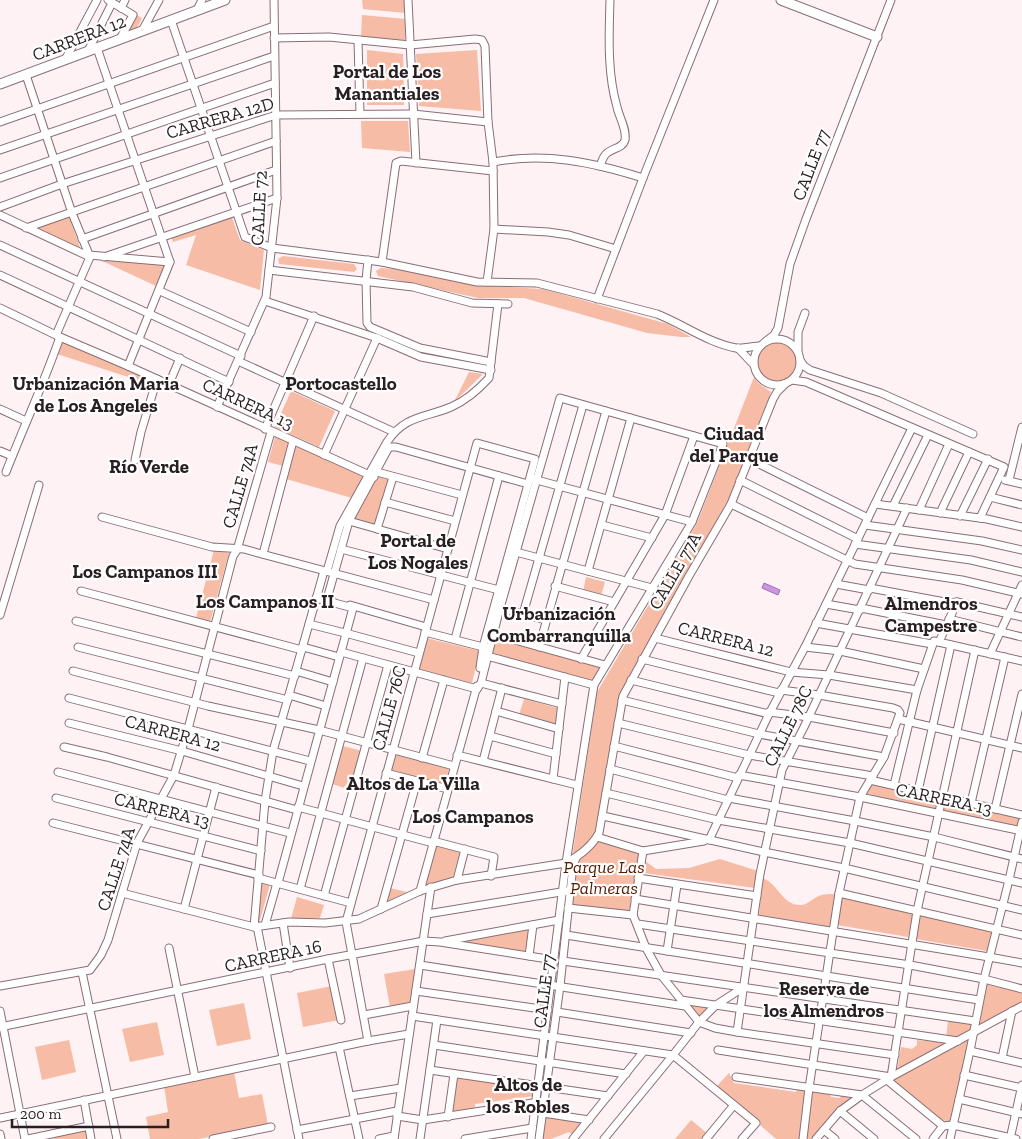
<svg xmlns="http://www.w3.org/2000/svg" width="1022" height="1139" font-family="'Zilla Slab',serif">
<style>
.green{fill:#f7bca5}
.water{fill:#ce94e5;stroke:#9c71aa}
.lines{fill:none;stroke-linecap:round;stroke-linejoin:round}
.minor-casing{stroke:#886e76;stroke-width:9}
.major-casing{stroke:#886e76;stroke-width:11}
.minor{stroke:#fff;stroke-width:7}
.major{stroke:#fff;stroke-width:9}
.labels{text-anchor:middle;dominant-baseline:central;stroke-width:4.5;stroke-linejoin:round;paint-order:stroke}
.street-label{font-size:18px;fill:#291e21;stroke:#fff}
.park-label{font-size:18px;font-style:italic;fill:#561b00;stroke:#fff}
.neighbourhood-label{font-size:19px;font-weight:bold;fill:#291e21;stroke:#fff}
</style>
<rect width="100%" height="100%" fill="#fef2f5"/>
<g class="green">
<path d="M362,0H405V13L363,9Z"/>
<path d="M135,14L142,18L136,30L124,34Z"/>
<path d="M362,15L406,19L405,40L361,37Z"/>
<path d="M367,50L403,54L404,105H367Z"/>
<path d="M477,50L481,111L419,106L416,54Z"/>
<path d="M361,121H408L410,152L362,148Z"/>
<path d="M231,215L240,240L264,250L260,290L186,265L196,235L173,242L171,236Z"/>
<path d="M69,216L81,250L32,228Z"/>
<path d="M283,256L354,264L357,269L354,272L279,264L278,259Z"/>
<path d="M100,260L165,265L156,286Z"/>
<path d="M381,268L398,269L489,286L543,289L668,324L691,337H681L647,333L524,298H478L378,276L376,271Z"/>
<path d="M62,340L154,381L153,385L57,354Z"/>
<circle cx="777" cy="362" r="19"/>
<path d="M469,372L483,374L454,402Z"/>
<path d="M754,377L758,383L771,392L730,496L621,694L618,703L599,828L594,837L572,858L597,692L697,523Z"/>
<path d="M291,391L335,411L319,447L275,427Z"/>
<path d="M275,437L288,443L283,466L268,462Z"/>
<path d="M296,445L365,477L352,498L286,479Z"/>
<path d="M378,476L389,480L376,526L352,519Z"/>
<path d="M214,550L229,553L210,622L196,618Z"/>
<path d="M586,577L605,582L601,596L583,592Z"/>
<path d="M494,637L600,668L593,682L490,654Z"/>
<path d="M426,638L480,651L472,683L418,669Z"/>
<path d="M524,699L558,708L556,725L519,715Z"/>
<path d="M343,746L362,751L351,790L332,784Z"/>
<path d="M396,755L449,769L444,786L391,772Z"/>
<path d="M871,782L939,799L936,810L865,793Z"/>
<path d="M945,800L1020,817L1017,828L942,811Z"/>
<path d="M601,841L638,850L639,854L629,912L571,905L576,862L597,842Z"/>
<path d="M436,845L460,851L453,877L425,886Z"/>
<path d="M720,859L758,871L755,888L643,873L645,861L656,869L689,868Z"/>
<path d="M763,878C779,885 783,906 801,905C807,905 813,898 819,896C823,894 830,894 835,894L830,927L759,915Z"/>
<path d="M259,881L270,884L259,924H255Z"/>
<path d="M390,888L407,892L385,903Z"/>
<path d="M841,896L914,911L908,937L837,925Z"/>
<path d="M297,897L324,905L320,918L291,919Z"/>
<path d="M920,913L992,931L987,951L916,939Z"/>
<path d="M530,927L526,954L451,942Z"/>
<path d="M415,969L410,1004L390,1007L384,974Z"/>
<path d="M987,982L1022,991V1002L977,1026Z"/>
<path d="M332,986L339,1020L303,1027L297,993Z"/>
<path d="M244,1003L251,1039L217,1046L209,1010Z"/>
<path d="M686,1004L710,1007L701,1017Z"/>
<path d="M948,1021L972,1024L971,1029L954,1039L946,1038Z"/>
<path d="M157,1022L164,1055L130,1062L122,1029Z"/>
<path d="M970,1039L951,1122L937,1119L890,1081Z"/>
<path d="M69,1040L76,1072L42,1080L35,1047Z"/>
<path d="M917,1040L947,1043L897,1070L901,1047L912,1049L917,1045Z"/>
<path d="M234,1072L239,1098L262,1094L268,1125L199,1139H150L146,1117L168,1112L164,1086Z"/>
<path d="M729,1073L734,1083L796,1092L797,1088L830,1094L831,1097L840,1098L841,1095L853,1098L813,1139H776L716,1087Z"/>
<path d="M456,1077L500,1083V1088L535,1093L534,1096L475,1104V1108L451,1113Z"/>
<path d="M545,1115L584,1121L573,1135L569,1132L551,1139H541Z"/>
<path d="M691,1120L708,1134L704,1139H675Z"/>
<path d="M87,1128L89,1139H54V1135Z"/>
</g>
<path class="water" d="M764,583L780,590L778,595L762,588Z"/>
<g class="lines">
<defs>
<g id="minor">
<path d="M108,0L133,15L120,39"/>
<path d="M408,0L416,163"/>
<path d="M121,8L125,0"/>
<path d="M197,10L202,0"/>
<path d="M171,20L245,237L272,248L382,262L477,282L537,283L657,314C683,324 708,343 736,348C744,349 753,346 760,346"/>
<path d="M142,31L159,0"/>
<path d="M274,38L329,37L410,45L475,39L482,40L485,46L488,122L493,162L494,229L487,282"/>
<path d="M358,40L360,114"/>
<path d="M97,48L170,262L128,366"/>
<path d="M88,51L112,3"/>
<path d="M65,60L97,0"/>
<path d="M26,75L72,213L90,257L56,335"/>
<path d="M0,122L274,26"/>
<path d="M0,150L274,56"/>
<path d="M493,162C545,152 592,162 643,178"/>
<path d="M600,166C602,161 603,156 607,153C613,148 623,148 625,140C627,129 619,117 617,107C607,72 609,35 610,0"/>
<path d="M0,178L275,83"/>
<path d="M0,207L62,184L276,115L413,114L488,122"/>
<path d="M0,215L90,257"/>
<path d="M26,228L276,141"/>
<path d="M494,229L548,232L569,235L616,249"/>
<path d="M82,239L276,170"/>
<path d="M0,245L241,356"/>
<path d="M89,255L170,262"/>
<path d="M104,257L277,198"/>
<path d="M368,260L366,280L367,323L370,327L420,348L491,362"/>
<path d="M382,262L396,163L401,161L493,171"/>
<path d="M269,270L413,287L472,303L508,304"/>
<path d="M0,275L229,382"/>
<path d="M160,291L251,332"/>
<path d="M597,299L643,178L714,0"/>
<path d="M265,301L377,338L421,357L491,370"/>
<path d="M0,308L60,337L128,366L374,477"/>
<circle cx="777" cy="362" r="23"/>
<path d="M766,341L774,335L778,328L790,264L806,219L891,0"/>
<path d="M738,348L753,364"/>
<path d="M798,351V332L805,313"/>
<path d="M800,360L804,366L810,370L881,393L973,434"/>
<path d="M238,361L394,432"/>
<path d="M792,380L806,382L1004,467L980,518"/>
<path d="M169,384L180,358"/>
<path d="M217,407L266,297L277,198L274,0"/>
<path d="M0,409L26,421"/>
<path d="M265,429L314,316"/>
<path d="M386,447H396L528,484"/>
<path d="M0,451L12,456"/>
<path d="M324,455L377,338"/>
<path d="M749,459L868,518"/>
<path d="M135,460L141,432L157,379"/>
<path d="M6,472C24,426 44,383 60,337"/>
<path d="M377,472L462,495"/>
<path d="M533,479L692,522"/>
<path d="M740,480L858,539"/>
<path d="M1005,480L1022,484"/>
<path d="M1009,480L1022,427"/>
<path d="M990,497L1022,505"/>
<path d="M385,502L455,521"/>
<path d="M731,504L855,564L962,580L1022,594"/>
<path d="M875,504L987,519L1022,527"/>
<path d="M893,506L928,435"/>
<path d="M919,510L949,444"/>
<path d="M940,513L969,452"/>
<path d="M960,516L988,459"/>
<path d="M102,517L212,547L244,549L258,553L434,600"/>
<path d="M349,521L448,549"/>
<path d="M602,525L652,538"/>
<path d="M865,525L982,541L1022,550"/>
<path d="M377,529L393,477"/>
<path d="M855,544L971,560L1022,572"/>
<path d="M341,549L499,590"/>
<path d="M516,552L652,588"/>
<path d="M263,554L293,441"/>
<path d="M327,571L340,526L387,442C405,415 425,418 451,407C465,401 479,389 489,378L498,304"/>
<path d="M588,571L631,418"/>
<path d="M836,584L869,590"/>
<path d="M555,586L614,602"/>
<path d="M870,588L950,603L957,602L1022,617"/>
<path d="M81,591L302,650"/>
<path d="M332,600L327,599L349,521L389,447"/>
<path d="M826,604L860,610"/>
<path d="M350,605L426,627"/>
<path d="M500,608L546,620"/>
<path d="M861,608L946,625"/>
<path d="M523,614L583,405"/>
<path d="M0,615L39,485"/>
<path d="M949,619L1022,637"/>
<path d="M76,621L295,676"/>
<path d="M816,623L932,644"/>
<path d="M309,624L345,633"/>
<path d="M425,632L483,647"/>
<path d="M349,634L419,653"/>
<path d="M493,634L605,665"/>
<path d="M655,638L791,672L829,675L917,690"/>
<path d="M455,639L499,476"/>
<path d="M939,642L957,602"/>
<path d="M78,647L288,700"/>
<path d="M303,647L339,657"/>
<path d="M539,647L606,411"/>
<path d="M805,647L840,651L924,669"/>
<path d="M341,652L477,689"/>
<path d="M990,654L1022,585"/>
<path d="M487,656L594,685"/>
<path d="M581,659L665,515L694,436"/>
<path d="M642,659L779,693"/>
<path d="M73,671L208,706L319,730L454,766"/>
<path d="M296,671L333,682"/>
<path d="M631,680L769,714"/>
<path d="M481,683L562,704"/>
<path d="M477,689L481,683L500,608L560,398L723,444L692,522L594,685L566,863L531,1139"/>
<path d="M781,690L819,695L893,708L898,710L900,713L884,757L860,797L839,893L809,1088L803,1139"/>
<path d="M289,695L326,706"/>
<path d="M69,698L310,761"/>
<path d="M622,700L759,734L884,757"/>
<path d="M496,711L559,729"/>
<path d="M769,712L809,717L894,733"/>
<path d="M898,719L1022,748"/>
<path d="M69,723L182,751L303,786"/>
<path d="M618,723L749,755L873,776"/>
<path d="M490,736L556,754"/>
<path d="M614,746L738,778"/>
<path d="M64,747L107,757L297,810"/>
<path d="M457,755L577,785"/>
<path d="M422,758L444,680"/>
<path d="M483,761L502,688"/>
<path d="M610,769L728,800"/>
<path d="M58,772L290,833"/>
<path d="M386,773L448,789"/>
<path d="M739,775L860,797L1022,831"/>
<path d="M553,779L565,677"/>
<path d="M870,780L1022,815"/>
<path d="M894,785L917,690L934,641L1022,661"/>
<path d="M918,791L951,645"/>
<path d="M606,793L718,820L850,843L1022,883"/>
<path d="M56,798L261,851"/>
<path d="M729,798L855,821L934,837L1022,859"/>
<path d="M971,803L1005,657"/>
<path d="M298,807L433,843"/>
<path d="M995,809L1022,694"/>
<path d="M603,816L764,852L844,868L1022,910"/>
<path d="M53,823L259,875"/>
<path d="M597,837L643,851L704,841"/>
<path d="M709,840L769,714L805,647L912,428"/>
<path d="M433,841L494,857L491,876"/>
<path d="M643,851L633,915L646,948L661,975L699,1022L715,1028L737,1032L895,1055"/>
<path d="M258,878L351,903"/>
<path d="M638,878L757,896"/>
<path d="M457,880L465,849"/>
<path d="M278,883L353,608L316,598"/>
<path d="M300,889L363,658"/>
<path d="M420,891L477,686"/>
<path d="M122,893L254,927L289,922L325,923L359,919L420,891L457,880L566,863C579,856 592,846 599,833L623,696L689,576L731,504L773,399L777,392L785,384"/>
<path d="M839,893L1022,935"/>
<path d="M324,896L388,665"/>
<path d="M635,899L989,957L1022,963"/>
<path d="M568,908L633,915"/>
<path d="M184,909L216,787"/>
<path d="M381,909L417,781"/>
<path d="M427,914L567,891"/>
<path d="M283,923L290,968"/>
<path d="M638,924L910,965L984,979L1022,989"/>
<path d="M265,925L277,883"/>
<path d="M257,926L299,1139"/>
<path d="M254,927L265,801L273,751L324,571"/>
<path d="M566,935L979,1000"/>
<path d="M445,941L559,920"/>
<path d="M169,948L195,1077"/>
<path d="M667,951L677,885"/>
<path d="M529,956L533,925"/>
<path d="M328,959L341,1020"/>
<path d="M563,961L975,1021"/>
<path d="M420,965L685,1006"/>
<path d="M82,972L117,1139"/>
<path d="M0,986L90,970L101,955L108,940L137,843L174,775L188,729L233,556L237,550L271,432"/>
<path d="M416,991L548,1010"/>
<path d="M681,1000L958,1041"/>
<path d="M0,1011L25,1139"/>
<path d="M557,1012L691,1033"/>
<path d="M364,1015L413,1006"/>
<path d="M412,1016L673,1055L756,1123L742,1139"/>
<path d="M0,1027L328,959L424,941L440,942L554,960"/>
<path d="M737,1032L760,874L782,770L804,727L907,508"/>
<path d="M368,1041L346,922L477,443L535,459L483,647L480,668"/>
<path d="M434,1045L626,1074"/>
<path d="M339,1047L359,1139"/>
<path d="M718,1050L891,1077L917,911L975,650"/>
<path d="M970,1051L1022,1063"/>
<path d="M1002,1058L1012,1011"/>
<path d="M430,1070L608,1096"/>
<path d="M964,1075L1022,1088"/>
<path d="M736,1077L862,1095L916,1139"/>
<path d="M887,1080L943,1126L953,1125L1016,1139"/>
<path d="M350,1096L401,1088"/>
<path d="M959,1099L1022,1114"/>
<path d="M84,1100L91,1139"/>
<path d="M840,1111L874,1139"/>
<path d="M543,1113L589,1120"/>
<path d="M397,1116L423,1120L539,1102"/>
<path d="M448,1117L454,1074"/>
<path d="M0,1118L368,1041L409,1034"/>
<path d="M297,1130L397,1111"/>
<path d="M824,1130L835,1139"/>
<path d="M0,1134L1,1139"/>
<path d="M28,1139L89,1126"/>
<path d="M213,1139L271,1127"/>
<path d="M379,1139L394,1136"/>
<path d="M394,1139L431,887"/>
<path d="M420,1139L437,1020"/>
<path d="M465,1139L532,1128"/>
<path d="M539,1139L560,986L573,865L576,858"/>
<path d="M573,1139L644,1051"/>
<path d="M604,1139L673,1055L699,1022L716,1005L744,987"/>
<path d="M706,1139L734,1105"/>
<path d="M816,1139L840,1111L862,1095L891,1077L1022,1006"/>
<path d="M933,1139L943,1126"/>
<path d="M950,1139L970,1051L984,979L1009,880L1022,822"/>
<path d="M1010,1139L1022,1085"/>
</g>
<g id="major">
<path d="M781,0L877,37"/>
<path d="M0,84L225,0"/>
</g>
</defs>
<use href="#minor" class="minor-casing"/>
<use href="#major" class="major-casing"/>
<use href="#minor" class="minor"/>
<use href="#major" class="major"/>
</g>
<g class="labels">
<g class="street-label">
<text transform="translate(79 38) rotate(-21)">CARRERA 12</text>
<text transform="translate(220 118) rotate(-16)">CARRERA 12D</text>
<text transform="translate(811 165) rotate(-69)">CALLE 77</text>
<text transform="translate(259 208) rotate(-87)">CALLE 72</text>
<text transform="translate(248 404) rotate(25)">CARRERA 13</text>
<text transform="translate(240 486) rotate(-74)">CALLE 74A</text>
<text transform="translate(675 571) rotate(-60)">CALLE 77A</text>
<text transform="translate(726 639) rotate(14)">CARRERA 12</text>
<text transform="translate(389 708) rotate(-75)">CALLE 76C</text>
<text transform="translate(788 726) rotate(-64)">CALLE 78C</text>
<text transform="translate(173 733) rotate(15)">CARRERA 12</text>
<text transform="translate(944 799) rotate(12)">CARRERA 13</text>
<text transform="translate(162 810) rotate(14)">CARRERA 13</text>
<text transform="translate(116 869) rotate(-72)">CALLE 74A</text>
<text transform="translate(273 956) rotate(-12)">CARRERA 16</text>
<text transform="translate(544 991) rotate(-83)">CALLE 77</text>
</g>
<g class="park-label">
<text x="604" y="867">Parque Las<tspan x="604" dy="21">Palmeras</tspan></text>
</g>
<g class="neighbourhood-label">
<text x="387" y="71">Portal de Los<tspan x="387" dy="22">Manantiales</tspan></text>
<text x="96" y="383">Urbanización Maria<tspan x="96" dy="22">de Los Angeles</tspan></text>
<text x="341" y="383">Portocastello</text>
<text x="734" y="433">Ciudad<tspan x="734" dy="22">del Parque</tspan></text>
<text x="149" y="466">Río Verde</text>
<text x="418" y="540">Portal de<tspan x="418" dy="22">Los Nogales</tspan></text>
<text x="145" y="571">Los Campanos III</text>
<text x="265" y="601">Los Campanos II</text>
<text x="931" y="603">Almendros<tspan x="931" dy="22">Campestre</tspan></text>
<text x="559" y="613">Urbanización<tspan x="559" dy="22">Combarranquilla</tspan></text>
<text x="413" y="783">Altos de La Villa</text>
<text x="473" y="816">Los Campanos</text>
<text x="824" y="988">Reserva de<tspan x="824" dy="22">los Almendros</tspan></text>
<text x="528" y="1084">Altos de<tspan x="528" dy="22">los Robles</tspan></text>
</g>
</g>
<path d="M12 1119v8h156v-8" fill="none" stroke="#291e21" stroke-width="2.5"/>
<text x="20" y="1119" font-size="15" fill="#291e21" stroke="#ffffff" stroke-width="4" paint-order="stroke">200 m</text>
</svg>
